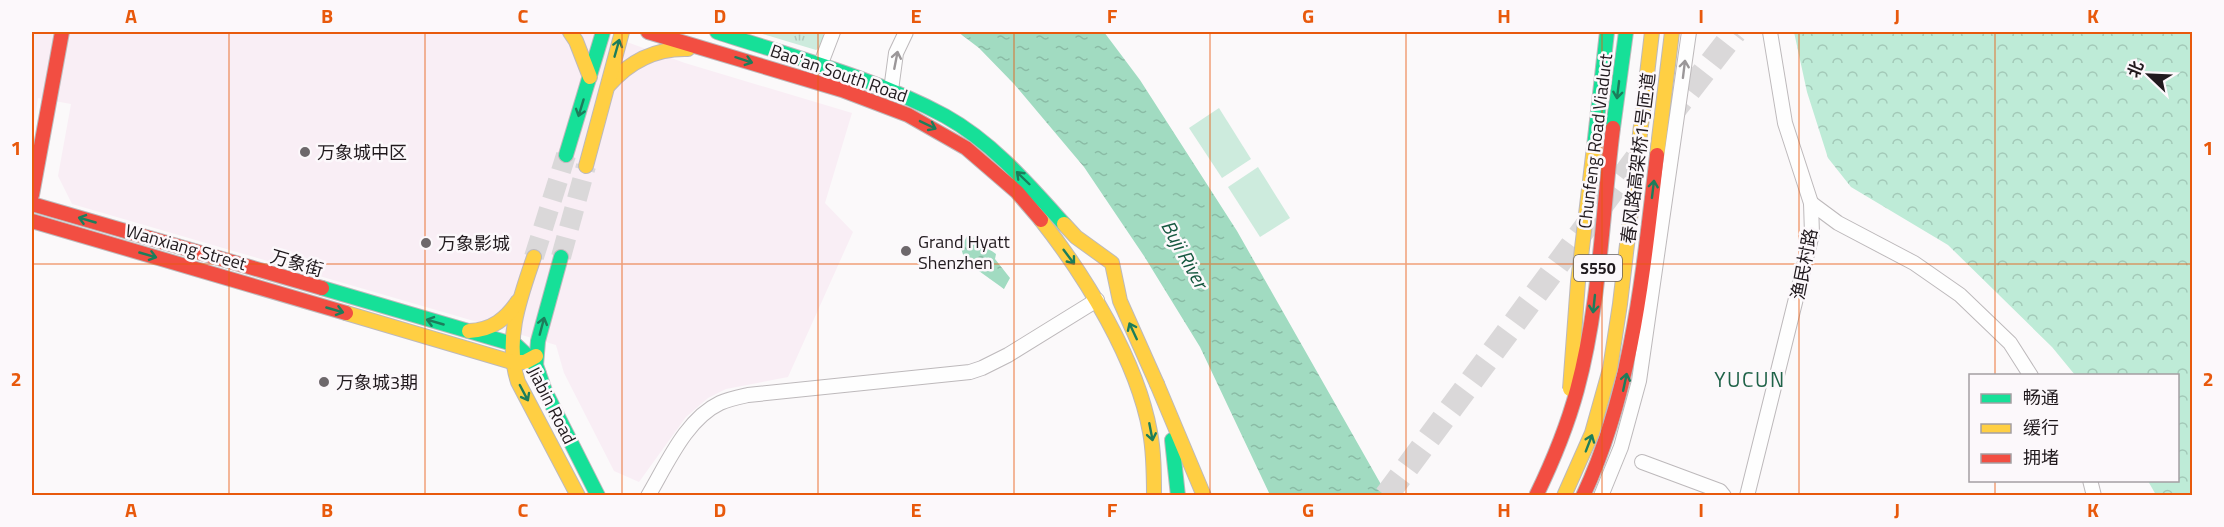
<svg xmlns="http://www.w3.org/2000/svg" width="2224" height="527" font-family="'Titillium Web','Noto Sans SC',sans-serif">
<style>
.built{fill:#f9eef5}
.grass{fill:url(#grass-tufts)}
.forest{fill:url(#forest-crowns)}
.garden{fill:#cdebdd}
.water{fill:url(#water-ripples)}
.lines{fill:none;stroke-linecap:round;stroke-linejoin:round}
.secondary-tunnel{stroke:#dad8d9;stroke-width:20;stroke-dasharray:20 10;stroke-linecap:butt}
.highway-tunnel{stroke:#dad8d9;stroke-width:24;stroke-dasharray:24 12;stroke-linecap:butt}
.street-casing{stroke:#bdb9bb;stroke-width:16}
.fast-casing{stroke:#bdb9bb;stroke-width:16}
.slow-casing{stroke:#bdb9bb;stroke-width:16}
.jam-casing{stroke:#bdb9bb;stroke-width:16}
.street{stroke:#fefefe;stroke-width:14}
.fast{stroke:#16e098;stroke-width:14}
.slow{stroke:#ffcf43;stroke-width:14}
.jam{stroke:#f24e42;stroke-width:14}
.fast-bridge-casing{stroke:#bdb9bb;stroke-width:16;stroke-linecap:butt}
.slow-bridge-casing{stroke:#bdb9bb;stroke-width:16;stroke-linecap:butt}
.jam-bridge-casing{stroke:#bdb9bb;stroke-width:16;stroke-linecap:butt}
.fast-bridge{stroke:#16e098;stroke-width:14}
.slow-bridge{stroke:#ffcf43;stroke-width:14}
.jam-bridge{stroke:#f24e42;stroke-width:14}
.oneway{stroke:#1c7d5b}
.oneway2{stroke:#9b9799}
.grid{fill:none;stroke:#e8590c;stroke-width:1.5;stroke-opacity:0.55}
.poi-dot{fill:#6d686b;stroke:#fcf8fb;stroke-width:2}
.labels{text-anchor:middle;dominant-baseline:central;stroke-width:5;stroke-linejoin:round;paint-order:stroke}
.shield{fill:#fcf8fb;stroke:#635d60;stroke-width:1.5}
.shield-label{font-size:16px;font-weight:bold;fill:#211a1e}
.street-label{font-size:18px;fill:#211a1e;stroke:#fcf8fb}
.poi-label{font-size:18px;fill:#211a1e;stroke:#fcf8fb;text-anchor:start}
.water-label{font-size:20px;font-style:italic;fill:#15573f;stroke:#fcf8fb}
.quarter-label{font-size:21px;letter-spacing:1.5px;fill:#1f6248;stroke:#fcf8fb}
.neatline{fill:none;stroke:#e8590c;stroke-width:2}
.grid-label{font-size:20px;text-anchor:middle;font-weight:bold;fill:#e8590c}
</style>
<defs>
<pattern id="grass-tufts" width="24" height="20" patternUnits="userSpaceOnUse" patternTransform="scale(1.5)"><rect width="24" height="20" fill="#cdebdd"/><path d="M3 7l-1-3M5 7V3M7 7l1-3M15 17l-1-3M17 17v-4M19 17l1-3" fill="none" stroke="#b0c9bd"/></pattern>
<pattern id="forest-crowns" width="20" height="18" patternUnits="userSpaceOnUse" patternTransform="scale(1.5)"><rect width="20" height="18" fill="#beebd7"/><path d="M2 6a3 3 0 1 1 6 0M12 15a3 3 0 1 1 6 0" fill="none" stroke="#a3c9b8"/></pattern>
<pattern id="water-ripples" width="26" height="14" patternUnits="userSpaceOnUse" patternTransform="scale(1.5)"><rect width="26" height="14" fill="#a1dbc1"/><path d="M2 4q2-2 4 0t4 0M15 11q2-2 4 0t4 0" fill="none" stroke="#8abba5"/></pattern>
</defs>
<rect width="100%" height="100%" fill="#fbf9fa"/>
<path class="built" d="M32,32H599L685,63L852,113L825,203L853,232L788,377L726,389L708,398L686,417L639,482L614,471L564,373L556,345L72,204L58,176L71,104L38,98L32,135Z"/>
<path class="grass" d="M756,32H823C824,39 822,46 816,50Z"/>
<path class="forest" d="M1794,32H2192V495H2156L2148,481L2178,480V376L2075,375L2052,347L1948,245L1851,187L1828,158L1807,92Z"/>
<g class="garden">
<path d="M1219,108L1251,159L1222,178L1189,128Z"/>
<path d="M1258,167L1290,218L1260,237L1228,187Z"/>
</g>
<g class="water">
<path d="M958,32H1104L1140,80L1237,231L1387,495H1270L1200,347L1144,256L1084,167L1014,84L979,48Z"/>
<path d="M968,234L996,254L995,259L1010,278L1004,289L965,261L961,248Z"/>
</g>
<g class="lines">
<g class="secondary-tunnel">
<path d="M534,257L566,155"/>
<path d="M561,257L586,166"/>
</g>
<g class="highway-tunnel">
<path d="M1667,119L1735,32"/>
<path d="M1386,496L1642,151"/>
</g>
<defs>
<g id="street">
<path d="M820,66L833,32"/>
<path d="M891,90L896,53L906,32"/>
<path d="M1811,203L1838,223L1914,263L1960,295L2010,343L2031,376"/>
<path d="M1642,462L1720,491L1724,496"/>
<path d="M2090,480L2094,496"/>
<path d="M648,496C667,464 686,419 720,403C729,399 739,397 748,395L970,372L982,368L1008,355L1097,300"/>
<path d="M1601,496L1621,447L1639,381L1689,32"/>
<path d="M1747,496L1812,234L1811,203L1785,123L1770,32"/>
</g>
<g id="fast">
<path d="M717,32C793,57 875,78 945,116C992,142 1029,185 1064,224"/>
<path d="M566,155L603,32"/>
<path d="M561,257L538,341L536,365L545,391L598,496"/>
<path d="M322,288L516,345L531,359L539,374"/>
<path d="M1172,440L1178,496"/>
</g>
<g id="slow">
<path d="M570,32L576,41L590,77"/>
<path d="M609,85C630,61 656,48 688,49"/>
<path d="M1657,155L1672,32"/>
<path d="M586,166L622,32"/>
<path d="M1041,220C1086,277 1137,360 1150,432C1154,453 1154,474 1154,496"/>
<path d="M1064,224L1076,237L1112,263L1120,301L1157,384"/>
<path d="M534,257C520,298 504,339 518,382L578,496"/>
<path d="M346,313L512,362H525L536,356"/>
<path d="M469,331C492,330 506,319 518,301"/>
<path d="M1157,384L1204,496"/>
</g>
<g id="jam">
<path d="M648,32L842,90L908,115L966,148L1017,192L1041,220"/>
<path d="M32,195L62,32"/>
<path d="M32,204L322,288"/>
<path d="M32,221L346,313"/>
<path d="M1583,496C1633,389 1643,271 1657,155"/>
</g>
</defs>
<use href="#street" class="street-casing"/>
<use href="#fast" class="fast-casing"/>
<use href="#slow" class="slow-casing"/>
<use href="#jam" class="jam-casing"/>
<use href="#street" class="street"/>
<use href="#fast" class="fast"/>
<use href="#slow" class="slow"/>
<use href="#jam" class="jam"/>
<defs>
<g id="fast-bridge">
<path d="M1613,128L1626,32"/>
<path d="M1594,147L1607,32"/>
</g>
<g id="slow-bridge">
<path d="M1570,389L1578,282L1594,147"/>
<path d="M1564,496L1592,433L1610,369L1620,304L1652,32"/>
</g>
<path id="jam-bridge" d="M1536,496C1553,461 1567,427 1577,390C1600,305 1602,215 1613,128"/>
</defs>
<use href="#fast-bridge" class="fast-bridge-casing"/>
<use href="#slow-bridge" class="slow-bridge-casing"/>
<use href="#jam-bridge" class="jam-bridge-casing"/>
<use href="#fast-bridge" class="fast-bridge"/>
<use href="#slow-bridge" class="slow-bridge"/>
<use href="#jam-bridge" class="jam-bridge"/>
</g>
<defs><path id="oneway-shaft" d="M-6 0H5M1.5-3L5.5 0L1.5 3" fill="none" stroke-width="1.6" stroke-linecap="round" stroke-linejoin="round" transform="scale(1.5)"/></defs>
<g class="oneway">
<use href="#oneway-shaft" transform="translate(617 48) rotate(-74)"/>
<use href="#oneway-shaft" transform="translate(744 60) rotate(18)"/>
<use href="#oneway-shaft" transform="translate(1618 90) rotate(97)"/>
<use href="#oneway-shaft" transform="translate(581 108) rotate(107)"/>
<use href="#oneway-shaft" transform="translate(928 125) rotate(26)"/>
<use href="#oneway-shaft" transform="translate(1023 178) rotate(-136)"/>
<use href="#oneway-shaft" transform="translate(1653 189) rotate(-83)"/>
<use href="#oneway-shaft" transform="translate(87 220) rotate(-164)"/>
<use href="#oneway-shaft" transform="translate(148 255) rotate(16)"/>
<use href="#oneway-shaft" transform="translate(1069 257) rotate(53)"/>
<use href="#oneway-shaft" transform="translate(1594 304) rotate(96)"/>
<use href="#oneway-shaft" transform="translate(335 310) rotate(16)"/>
<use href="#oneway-shaft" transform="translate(435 322) rotate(-164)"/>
<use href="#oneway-shaft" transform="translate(542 326) rotate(-75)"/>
<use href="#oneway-shaft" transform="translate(1133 331) rotate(-115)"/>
<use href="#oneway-shaft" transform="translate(1625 382) rotate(-78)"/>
<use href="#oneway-shaft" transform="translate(524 393) rotate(62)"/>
<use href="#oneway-shaft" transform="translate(1151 432) rotate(79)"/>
<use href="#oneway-shaft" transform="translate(1589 443) rotate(-69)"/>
</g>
<g class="oneway2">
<use href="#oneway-shaft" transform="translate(896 60) rotate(-79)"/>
<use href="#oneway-shaft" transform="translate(1684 69) rotate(-83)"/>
</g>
<path class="grid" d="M229,32V496M425,32V496M622,32V496M818,32V496M1014,32V496M1210,32V496M1406,32V496M1602,32V496M1799,32V496M1995,32V376M32,264H2192M1995,480V496"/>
<g class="poi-dot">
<circle cx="305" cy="152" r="6"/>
<circle cx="426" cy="243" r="6"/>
<circle cx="906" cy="251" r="6"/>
<circle cx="324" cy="382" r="6"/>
</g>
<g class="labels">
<rect class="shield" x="1574" y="255" width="48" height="26" rx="4.5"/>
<g class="shield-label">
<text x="1598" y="268">S550</text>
</g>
<g class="street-label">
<text transform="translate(839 73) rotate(19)">Bao'an South Road</text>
<text transform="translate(1595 141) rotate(-83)">Chunfeng Road Viaduct</text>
<text transform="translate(1638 158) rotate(-83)">春风路高架桥1号匝道</text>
<text transform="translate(186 247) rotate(16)">Wanxiang Street</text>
<text transform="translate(297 263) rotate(16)">万象街</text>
<text transform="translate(1804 264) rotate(-79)">渔民村路</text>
<text transform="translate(552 405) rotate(63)">Jiabin Road</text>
</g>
<g class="poi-label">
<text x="317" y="152">万象城中区</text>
<text x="918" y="241">Grand Hyatt<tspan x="918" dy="21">Shenzhen</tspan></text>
<text x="438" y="243">万象影城</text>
<text x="336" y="382">万象城3期</text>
</g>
<g class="water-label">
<text transform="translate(1185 254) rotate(61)">Buji River</text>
</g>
<g class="quarter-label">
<text x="1750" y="379">YUCUN</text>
</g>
</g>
<rect width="2224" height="527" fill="none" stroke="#fcf8fb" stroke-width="66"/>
<rect x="1969" y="374" width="210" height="108" fill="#fcf8fb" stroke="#a49fa3" stroke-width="1.5"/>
<rect x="1981" y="394" width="30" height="9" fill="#16e098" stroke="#a49fa3" stroke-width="1.5"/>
<text x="2023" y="404" font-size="18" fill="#211a1e">畅通</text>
<rect x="1981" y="424" width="30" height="9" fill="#ffcf43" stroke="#a49fa3" stroke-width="1.5"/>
<text x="2023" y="434" font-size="18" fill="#211a1e">缓行</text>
<rect x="1981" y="454" width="30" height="9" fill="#f24e42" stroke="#a49fa3" stroke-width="1.5"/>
<text x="2023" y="464" font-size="18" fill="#211a1e">拥堵</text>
<g transform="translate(2149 75) rotate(293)" stroke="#fcf8fb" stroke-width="4.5" paint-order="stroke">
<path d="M0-4.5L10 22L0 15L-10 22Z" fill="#211a1e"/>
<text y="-9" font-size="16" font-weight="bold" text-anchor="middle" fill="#211a1e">北</text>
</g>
<rect x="33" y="33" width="2158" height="461" class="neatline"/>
<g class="grid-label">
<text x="131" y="23">A</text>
<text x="327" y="23">B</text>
<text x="523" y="23">C</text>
<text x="720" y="23">D</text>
<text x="916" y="23">E</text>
<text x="1112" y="23">F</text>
<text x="1308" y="23">G</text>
<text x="1504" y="23">H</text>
<text x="1701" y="23">I</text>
<text x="1897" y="23">J</text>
<text x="2093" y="23">K</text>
<text x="16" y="155">1</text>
<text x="2208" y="155">1</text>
<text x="16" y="386">2</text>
<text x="2208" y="386">2</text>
<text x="131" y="517">A</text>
<text x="327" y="517">B</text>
<text x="523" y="517">C</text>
<text x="720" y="517">D</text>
<text x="916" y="517">E</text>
<text x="1112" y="517">F</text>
<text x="1308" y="517">G</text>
<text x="1504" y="517">H</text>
<text x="1701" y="517">I</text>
<text x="1897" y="517">J</text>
<text x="2093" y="517">K</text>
</g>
</svg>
